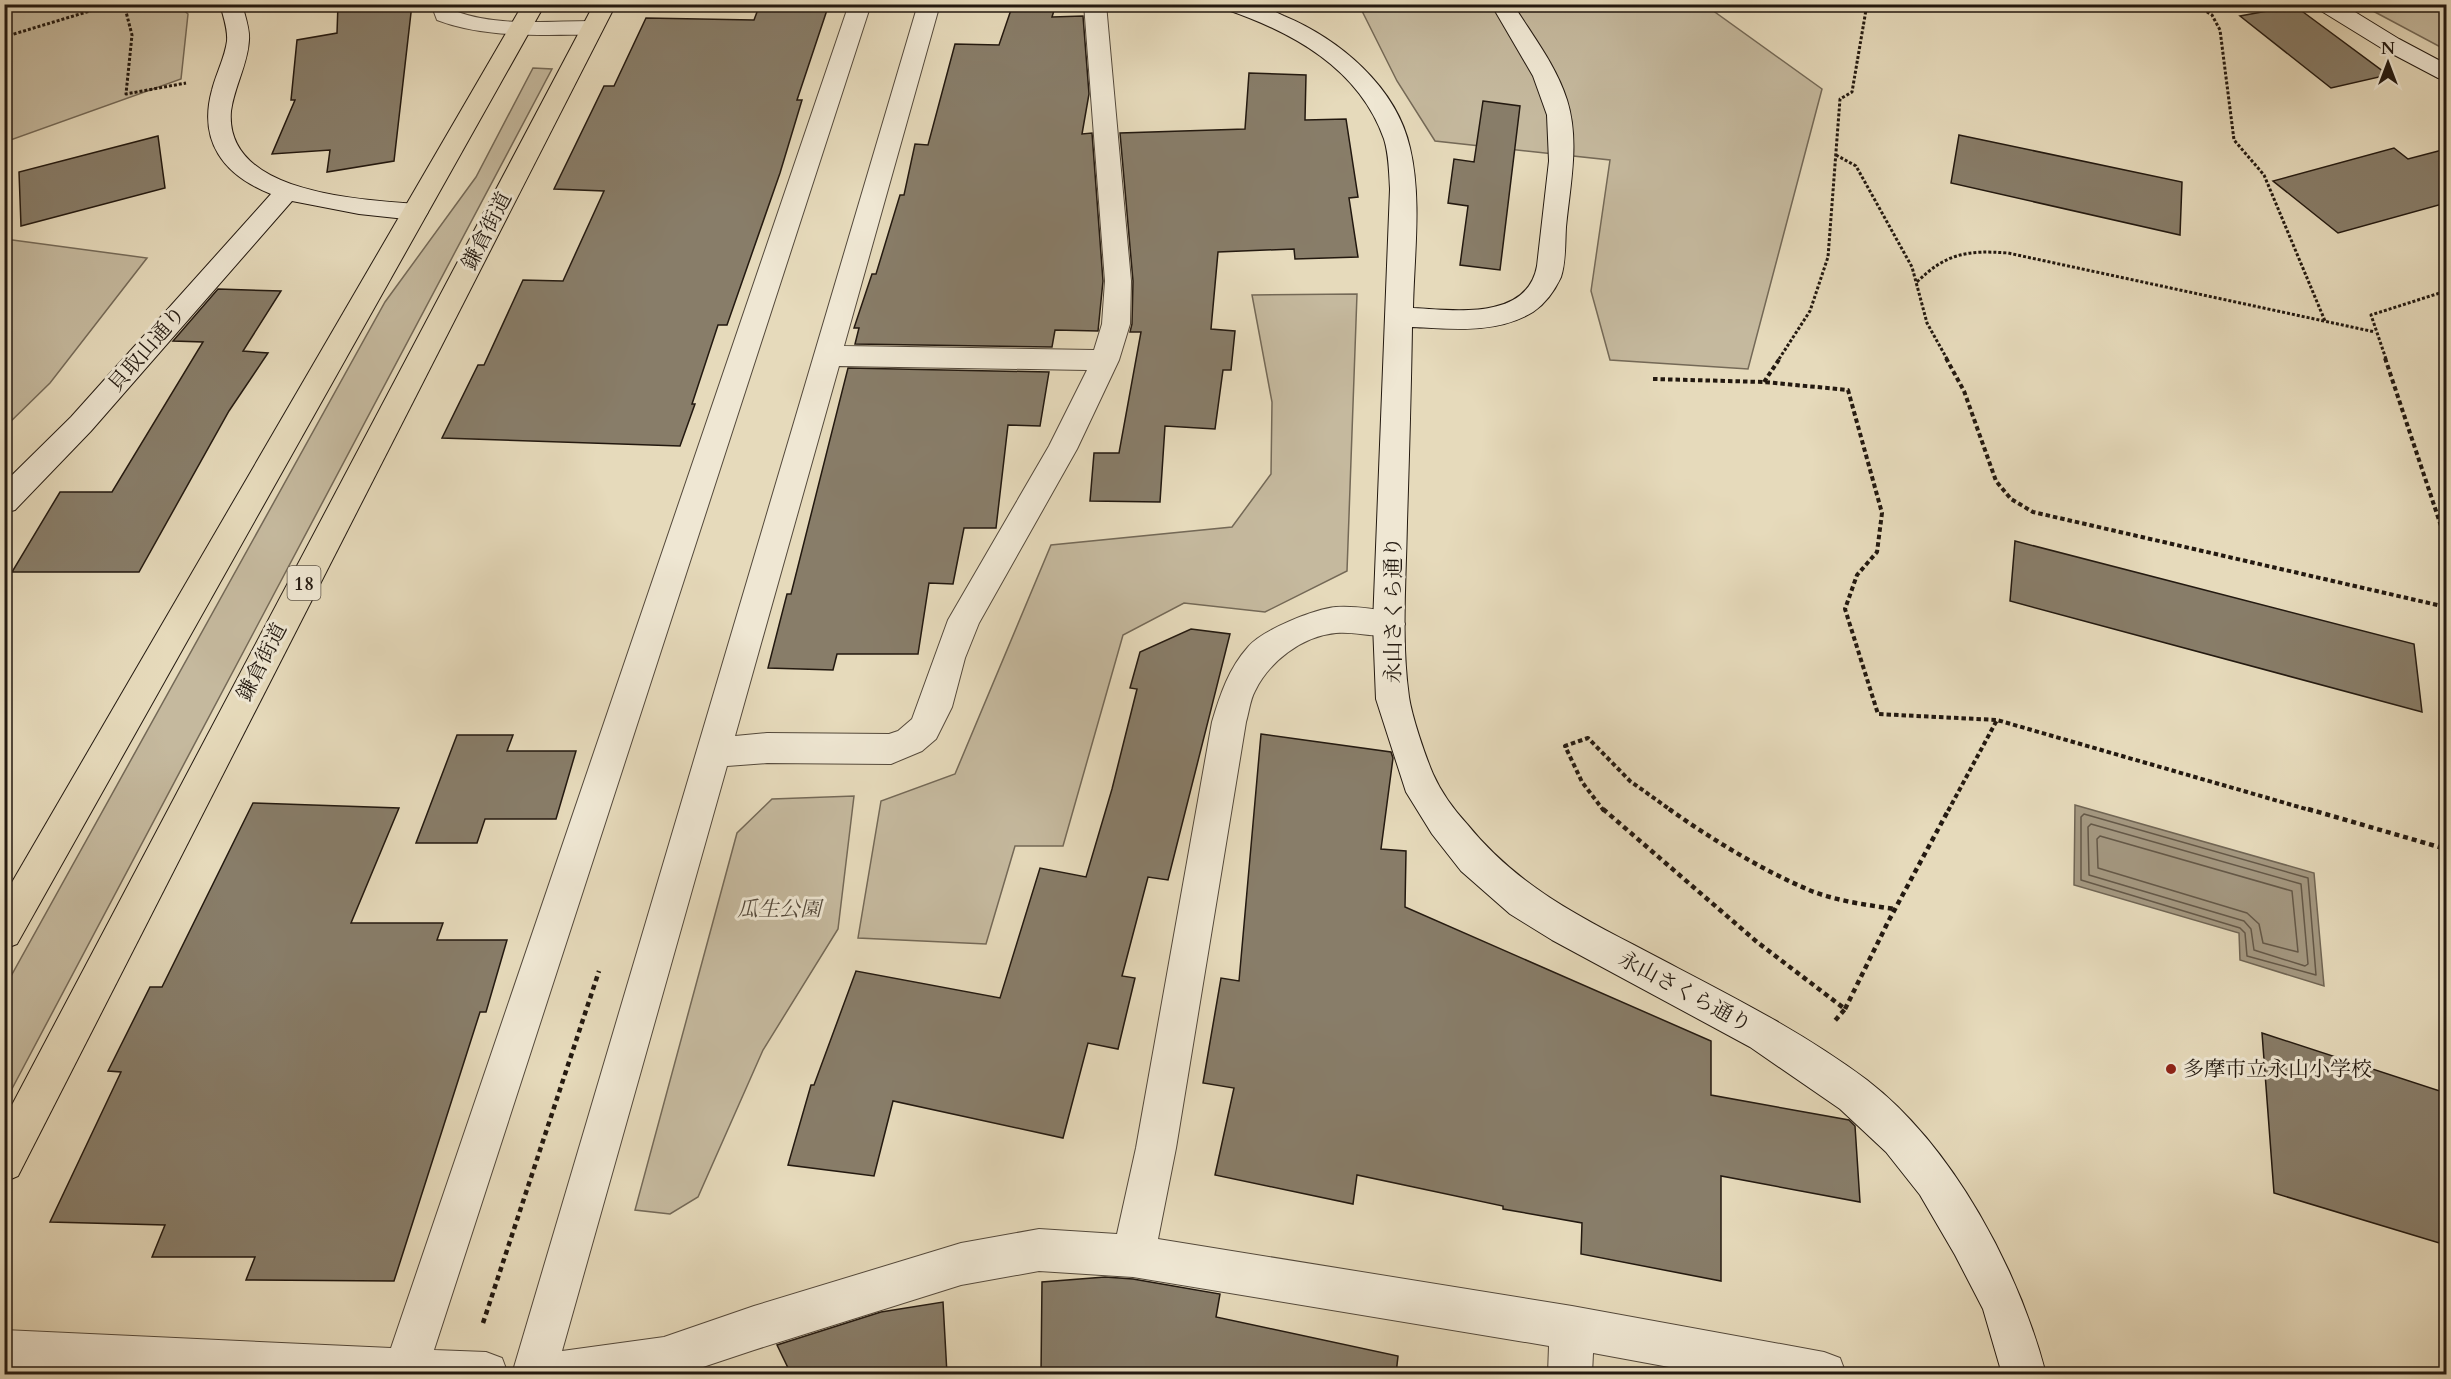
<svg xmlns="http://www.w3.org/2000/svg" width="2451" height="1379" font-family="Cardo,'Noto Serif JP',serif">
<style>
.green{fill:#c5b99e;stroke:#746957;stroke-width:1.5}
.water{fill:#a49881;stroke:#706554;stroke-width:1.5}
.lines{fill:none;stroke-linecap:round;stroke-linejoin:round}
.shore{stroke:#645848;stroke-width:1.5}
.building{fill:#887d69;stroke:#231910;stroke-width:1.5}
.street-casing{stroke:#54493b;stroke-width:2}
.secondary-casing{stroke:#231910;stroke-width:2}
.primary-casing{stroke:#231910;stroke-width:2}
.path-far2{stroke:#231910;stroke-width:3;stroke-dasharray:3 2;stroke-linecap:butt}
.path-far1{stroke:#231910;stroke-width:4;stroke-dasharray:4.5 3;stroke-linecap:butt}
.path{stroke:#231910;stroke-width:4.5;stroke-dasharray:5 4;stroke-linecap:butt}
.street{fill:#efe7d3;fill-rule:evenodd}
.secondary{fill:#efe7d3;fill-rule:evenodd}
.primary{fill:#e6dabb;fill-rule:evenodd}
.poi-dot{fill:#8f2418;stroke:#efe7d3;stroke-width:2}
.labels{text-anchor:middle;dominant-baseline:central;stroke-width:6;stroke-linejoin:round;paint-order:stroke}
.shield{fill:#efe7d3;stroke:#60574a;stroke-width:1.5}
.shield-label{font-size:20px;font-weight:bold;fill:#231910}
.street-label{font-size:21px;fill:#231910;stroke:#efe7d3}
.park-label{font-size:21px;font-style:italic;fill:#54493b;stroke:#efe7d3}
.poi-label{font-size:21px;fill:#231910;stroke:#efe7d3;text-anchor:start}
</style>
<rect width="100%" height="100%" fill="#e6dabb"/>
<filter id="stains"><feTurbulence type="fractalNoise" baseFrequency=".00333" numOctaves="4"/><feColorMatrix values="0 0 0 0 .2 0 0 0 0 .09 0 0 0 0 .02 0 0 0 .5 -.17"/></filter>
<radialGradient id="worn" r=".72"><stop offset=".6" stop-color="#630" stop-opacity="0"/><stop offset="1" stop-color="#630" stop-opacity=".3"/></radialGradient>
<g class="green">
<path d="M4,5H178L188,14L181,79L5,142Z"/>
<path d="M1354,5H1705L1822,89L1748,369L1610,360L1591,291L1610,160L1435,141L1397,81L1361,9Z"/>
<path d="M2364,5H2446V50L2373,11Z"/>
<path d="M533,68L552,69L5,1102V987L385,302L476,177Z"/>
<path d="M5,239L147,258L50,383L5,427Z"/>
<path d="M1357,294L1347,571L1265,612L1184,603L1123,635L1063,846H1015L986,944L858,938L881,801L955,774L1051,545L1232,527L1271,474L1272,402L1252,295Z"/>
<path d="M854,796L838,929L763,1050L698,1197L670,1214L635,1210L737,833L772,799Z"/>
</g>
<path class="water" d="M2075,805L2314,873L2324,986L2240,960L2239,933L2074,885Z"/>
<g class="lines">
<g class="shore">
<path d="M2084,814L2308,878L2316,975L2247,956L2245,933L2240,928L2081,880V817Z"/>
<path d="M2091,824L2301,884L2308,964L2305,966L2254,950L2251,929L2244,921L2089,875L2088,827Z"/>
<path d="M2100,836L2292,891L2298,952L2263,943L2259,924L2247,913L2098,868L2097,839Z"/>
</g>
</g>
<g class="building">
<path d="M338,4H412L394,161L327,172L330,150L272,154L295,100H291L297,40L337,33Z"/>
<path d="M760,4H829L797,100H802L780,173L727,325H718L692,404H695L680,446L442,438L478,365H484L523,280L563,281L604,191L554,189L604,86H614L646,18L754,20Z"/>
<path d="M1013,4H1056L1052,17L1083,16L1089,94L1082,134L1092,133L1103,281L1098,331L1055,330L1052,347L855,344L859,328H854L872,274H876L900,195H904L915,144L928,145L955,44L999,45Z"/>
<path d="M2295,6L2388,75L2331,88L2240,16Z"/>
<path d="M1249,73L1306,75L1305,120L1346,119L1358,197L1349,198L1358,257L1295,259L1294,249L1218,252L1211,329L1235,331L1231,370H1223L1215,429L1165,426L1160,502L1090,501L1094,453H1119L1141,332H1130L1132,324L1133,281L1120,133L1245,129Z"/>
<path d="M1483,101L1520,106L1500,270L1460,265L1468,206L1448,203L1454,159L1474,162Z"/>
<path d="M1959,135L2182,182L2180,235L1951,183Z"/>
<path d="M158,136L165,188L21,226L19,172Z"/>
<path d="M2394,148L2408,159L2446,149V203L2338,233L2273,181Z"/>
<path d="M218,289L281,291L243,351L268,353L229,411L139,572H12L60,492H112L203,342L173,341Z"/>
<path d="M848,368L1049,372L1040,426L1008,425L996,528H964L953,584L929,583L918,654H837L833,670L768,668L787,594H791Z"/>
<path d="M2015,541L2414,644L2422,712L2010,601Z"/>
<path d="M1191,629L1230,634L1168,880L1148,877L1122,976L1135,978L1118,1049L1088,1043L1063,1138L893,1101L874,1176L788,1165L811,1085H814L856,971L1000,998L1040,868L1086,877L1112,789L1137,689L1130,688L1140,652Z"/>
<path d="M1261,734L1391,752L1393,758L1381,849L1406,851L1405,907L1711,1041V1095L1849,1120L1855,1126L1860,1202L1721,1176V1281L1581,1254L1582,1223L1503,1209V1206L1357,1175L1353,1204L1215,1175L1234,1088L1203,1083L1221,978L1239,981Z"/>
<path d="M457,735H513L507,751H576L556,819H485L477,843H416Z"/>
<path d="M253,803L399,808L351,923H443L437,940H507L486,1012H480L394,1281L246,1280L255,1257H152L165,1225L50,1222L121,1072L108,1071L150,987H162Z"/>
<path d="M2262,1033L2446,1093V1245L2274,1193Z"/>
<path d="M1105,1277L1133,1279L1220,1294L1216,1317L1398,1356L1396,1374H1041L1042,1282Z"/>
<path d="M943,1302L947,1374H791L777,1345L881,1312Z"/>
</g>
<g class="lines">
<defs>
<g id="street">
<path d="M431,4H453L455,11C497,27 547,21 592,21L600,23L603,28L600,33L592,35C540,34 487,39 437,20Z"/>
<path d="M849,4H871L434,1350L486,1352L502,1358L508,1374H4V1330L391,1348Z"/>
<path d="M918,4H940L844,346L1094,350L1102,324L1105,281L1084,4H1106L1131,281L1130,324L1119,360L1077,449L979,623L965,658L952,707L936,739L922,751L891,764L767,763L727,766L562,1351L664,1337L754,1306L961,1243L1039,1229L1117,1234L1136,1148L1212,722C1220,695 1229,668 1248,647C1262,630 1314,609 1336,607C1355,606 1382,609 1400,615L1405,624L1400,633C1379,640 1358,631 1336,633C1302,636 1269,662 1255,691C1250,700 1249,712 1246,722L1176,1148L1158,1239L1572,1306L1824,1352L1840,1358L1846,1374H1707L1593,1353L1592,1374H1548L1549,1346L1133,1277L1039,1271L961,1285L754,1350L682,1374H512ZM839,366L1087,370L1049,446L948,620L912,719L898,731L889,734L767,733L735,736Z"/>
</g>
<g id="secondary">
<path d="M220,4H242C245,16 250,29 249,40C248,64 234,87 231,111C224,194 359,199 415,204L424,206L428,212L424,218L415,220L359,214L292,201L91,431L15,510L4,513V483L71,417L271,194C223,175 198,141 212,90C216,74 225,57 227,41C228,29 223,16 220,4Z"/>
<path d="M1222,4C1233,4 1244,3 1254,4C1265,6 1275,12 1284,16C1339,39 1397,87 1410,148C1422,199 1414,256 1413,308C1453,310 1527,321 1537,266L1549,161L1547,115L1533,76L1491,4H1513C1532,35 1556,65 1567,100C1580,141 1570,185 1566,227C1565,243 1566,262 1561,277C1555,290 1545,304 1533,312C1497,334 1452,329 1412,327C1411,392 1409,457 1407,522C1406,580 1401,640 1409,697C1412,717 1425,755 1433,774C1441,792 1454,810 1467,824C1513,881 1570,912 1634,945C1713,987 1795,1026 1867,1080C1954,1147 2019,1271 2046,1374H2002L1983,1309L1955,1255L1920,1195L1886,1152L1840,1109L1750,1047L1552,940L1510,914L1461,871L1432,834L1406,792L1376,699L1373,624L1390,189C1389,172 1389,155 1384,139C1359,68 1292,32 1225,9Z"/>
<path d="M2315,4H2342L2399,39L2446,64V80L2438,78L2383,49L2318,9Z"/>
</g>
<g id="primary">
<path d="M523,4H545L17,944L4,949V896Z"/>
<path d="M594,4H616L18,1176L4,1182V1120Z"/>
</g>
</defs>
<use href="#street" class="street-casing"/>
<use href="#secondary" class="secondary-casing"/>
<use href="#primary" class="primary-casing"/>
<g class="path-far2">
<path d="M124,4L132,35L126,94L186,83"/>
<path d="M2194,4L2212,15L2220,30L2234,140L2264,175L2325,321"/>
<path d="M4,37L113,4"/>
<path d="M1836,155L1856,166L1912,267L1927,323L1947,359"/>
<path d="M1917,282C1946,253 1968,250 2008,253L2375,332"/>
<path d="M1779,359L1810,311L1828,257L1840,99L1852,92L1867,4"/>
<path d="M2386,359L2371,315L2446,291"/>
</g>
<g class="path-far1">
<path d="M1946,358L1964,391L1996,481L2011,499L2033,512L2446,607"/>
<path d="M2385,358L2446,541"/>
<path d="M1653,379L1764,382L1848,390L1882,513L1877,552L1857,575L1845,609L1878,714L1997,720"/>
<path d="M1764,382L1780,358"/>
<path d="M1604,811L1582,782L1565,746L1588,738L1630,781L1672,811"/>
<path d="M1948,811L1997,720L2313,811"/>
</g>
<g class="path">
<path d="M1603,809L1757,942L1845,1009L1833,1023"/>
<path d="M1669,809C1713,840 1760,869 1809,890C1836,901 1867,905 1895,909"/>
<path d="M2308,809L2446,849"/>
<path d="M1845,1009L1888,922L1949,809"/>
<path d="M483,1323L599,971"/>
</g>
<use href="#street" class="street"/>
<use href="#secondary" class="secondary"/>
<use href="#primary" class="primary"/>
</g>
<circle class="poi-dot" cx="2171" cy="1069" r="6"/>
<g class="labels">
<rect class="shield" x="287.5" y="566" width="33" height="34" rx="4.5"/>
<g class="shield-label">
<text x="304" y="583">18</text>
</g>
<g class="street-label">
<text transform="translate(487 231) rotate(-63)">鎌倉街道</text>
<text transform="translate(147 349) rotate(-49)">貝取山通り</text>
<text transform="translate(1393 610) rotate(-90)">永山さくら通り</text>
<text transform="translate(262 662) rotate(-63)">鎌倉街道</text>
<text transform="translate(1685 992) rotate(28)">永山さくら通り</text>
</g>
<g class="park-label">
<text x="779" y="909">瓜生公園</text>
</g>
<g class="poi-label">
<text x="2183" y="1069">多摩市立永山小学校</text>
</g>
</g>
<rect width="2451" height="1379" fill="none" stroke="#e6dabb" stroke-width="24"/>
<rect x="6" y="6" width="2439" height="1367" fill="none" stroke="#231910" stroke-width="3"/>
<rect x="12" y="12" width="2427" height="1355" fill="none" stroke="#231910" stroke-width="1.5"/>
<g transform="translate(2388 63)" stroke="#efe7d3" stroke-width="4.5" paint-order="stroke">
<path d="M0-4.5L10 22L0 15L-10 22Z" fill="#231910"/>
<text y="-9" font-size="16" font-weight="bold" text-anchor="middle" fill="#231910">N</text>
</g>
<rect width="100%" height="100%" filter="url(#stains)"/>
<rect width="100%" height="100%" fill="url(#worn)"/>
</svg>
